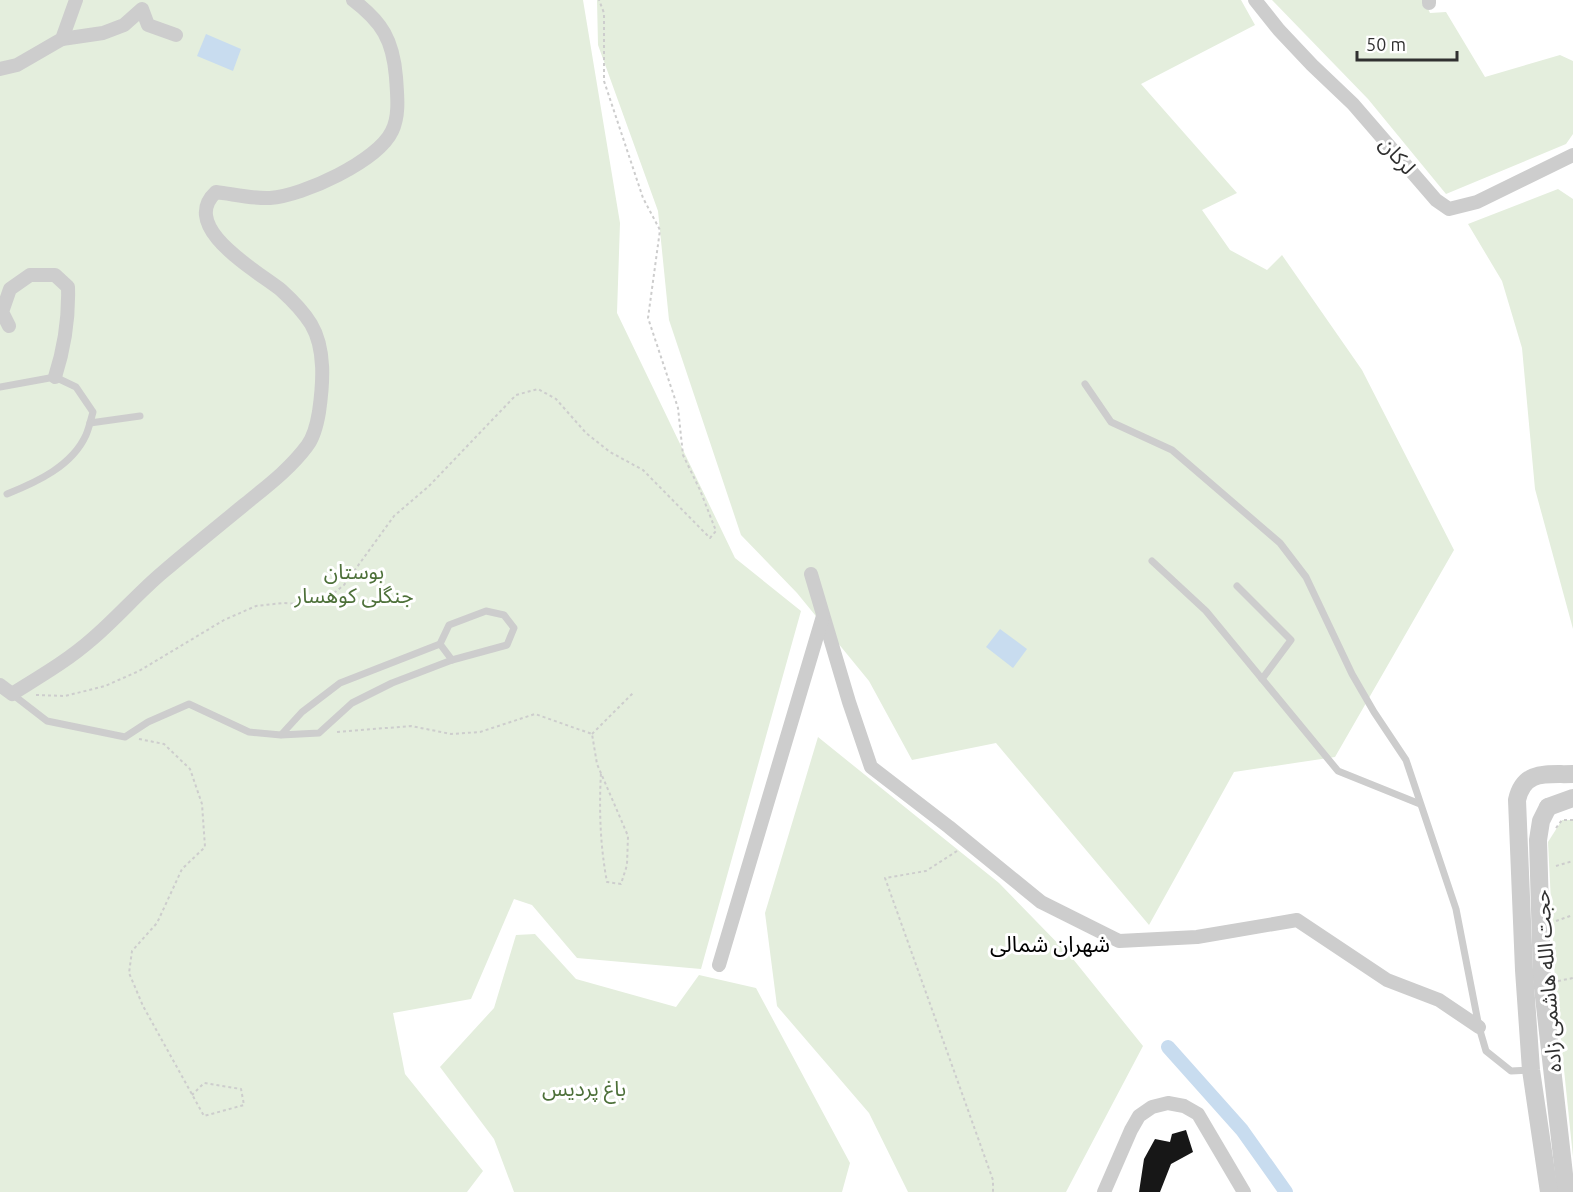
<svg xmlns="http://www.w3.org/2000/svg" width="1573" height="1192" font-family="Ubuntu,'Noto Sans Arabic',sans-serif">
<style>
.green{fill:#e4eedd}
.water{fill:#c8dcef}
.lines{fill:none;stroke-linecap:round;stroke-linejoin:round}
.canal{stroke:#c8dcef;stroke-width:14}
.building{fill:#171717}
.path{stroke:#cdcdcd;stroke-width:2;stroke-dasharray:3 3;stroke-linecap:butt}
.service{stroke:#cdcdcd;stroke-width:7}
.minor{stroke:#cdcdcd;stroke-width:14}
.tertiary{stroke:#cdcdcd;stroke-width:18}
.labels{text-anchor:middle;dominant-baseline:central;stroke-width:6;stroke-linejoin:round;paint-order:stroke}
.street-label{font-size:21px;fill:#303030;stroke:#fff}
.park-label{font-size:21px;fill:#4d7039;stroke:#fff}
.neighbourhood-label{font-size:22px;fill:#000;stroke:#fff}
</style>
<rect width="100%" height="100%" fill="#fff"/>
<g class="green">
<path d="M0,0H583L620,223L617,313L735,558L801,611L701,969L577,958L532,905L514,899L471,999L393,1013L405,1074L483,1171L467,1192H0Z"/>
<path d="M597,0H1241L1255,25L1141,84L1237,193L1202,210L1230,250L1267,270L1282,255L1362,370L1454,550L1335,757L1234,772L1149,925L996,743L912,760L869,681L797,593L741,535L669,320L658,211L598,45Z"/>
<path d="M1272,0H1424L1430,13L1446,12L1485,77L1560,55L1573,61V134L1566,144L1446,194L1368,99Z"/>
<path d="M1558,189L1573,199V629L1535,489L1522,348L1502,281L1468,224Z"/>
<path d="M818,737L999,883L1073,959L1143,1046L1066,1192H908L869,1113L777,1006L765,913Z"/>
<path d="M1562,820H1573V1157L1555,982L1548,842Z"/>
<path d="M535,934L576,979L676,1007L699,975L756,988L850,1163L842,1192H514L494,1139L440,1067L494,1008L516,935Z"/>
</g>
<g class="water">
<path d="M206,34L241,49L233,71L197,56Z"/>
<path d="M1000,629L1027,649L1013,668L986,647Z"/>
</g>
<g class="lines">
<path class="canal" d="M1168,1047L1242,1130L1286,1192"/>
</g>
<path class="building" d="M1186,1130L1193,1152L1171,1164L1160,1192H1139L1144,1159L1155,1139L1170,1142L1172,1134Z"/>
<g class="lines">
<g class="path">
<path d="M36,695L65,696L105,686L139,671L224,620L256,606L283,603L319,605L344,585L394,516L429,486L516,395L538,389L556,399L586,433L610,452L643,470L710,538L716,531L700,490L683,455L678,408L648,318L660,230L643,198L604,81V13L599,0"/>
<path d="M337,732L411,726L451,734L480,732L535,714L592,734L597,764L628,836L627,865L621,884L607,882C600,845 599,809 601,772"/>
<path d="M592,734L633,693"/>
<path d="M139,739L164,744L190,769L202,804L205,847L182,869L157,923L132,951L129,973L143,1006L204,1116L244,1105L241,1089L204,1083L192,1095"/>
<path d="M1556,828L1562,820H1573"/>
<path d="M957,851L926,871L885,878L993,1180V1192"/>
<path d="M1556,866L1573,861"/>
<path d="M1556,921L1573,915"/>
<path d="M1558,981L1573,978"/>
</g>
<g class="service">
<path d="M1085,384L1111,422L1172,450L1280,543L1306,577L1352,674L1374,712L1406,760L1456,909L1479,1027L1486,1051L1511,1071L1529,1070"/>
<path d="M0,387L55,377L76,387L93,412C91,419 89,428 86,435C72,466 37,482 7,494"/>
<path d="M90,423L140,416"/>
<path d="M1152,561L1206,611L1338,771L1420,804"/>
<path d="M1237,586L1291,640L1262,679"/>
<path d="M440,644L452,660"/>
<path d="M12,694L47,721L125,737L148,722L189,704L249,732L281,735L319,733L352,703L392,683L452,660L507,645L514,628L504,615L486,611L449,625L440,644L340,683L302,712L281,735"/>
</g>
<g class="minor">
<path d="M1255,0L1279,30L1312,65L1353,104L1436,200L1449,209L1477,202L1573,155"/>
<path d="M1429,0V3"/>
<path d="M62,39L103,33L124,25L142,9L148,25L176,35"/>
<path d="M0,69L17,65L62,39L76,0"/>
<path d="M9,326L2,312L10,289L30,275H55L68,287C69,319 65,346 55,377"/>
<path d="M811,574L849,702L871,767L949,827L1041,902L1119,941L1197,937L1297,920L1387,980L1439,1000L1479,1027"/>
<path d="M0,685L12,694C39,677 67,661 91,640C116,619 138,593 163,572C190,549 217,527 244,505C266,487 290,469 307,446C314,437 317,424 319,412C323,384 326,349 311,324C303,311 292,300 281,290C257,271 178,227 216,192C233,194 253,199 270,198C303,196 378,161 392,131C400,115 397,94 396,77C393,40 382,22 353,0"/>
<path d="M719,965L823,616"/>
<path d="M1104,1192L1131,1130L1139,1116L1152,1107L1168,1103L1184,1106L1198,1114L1244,1192"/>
</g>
<g class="tertiary">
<path d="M1548,807L1541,821L1538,840L1542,979L1566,1192"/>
<path d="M1548,807L1573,798"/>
<path d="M1549,1192L1531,1070L1524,970L1517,800C1524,769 1547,775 1573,774"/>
</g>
</g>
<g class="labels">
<g class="street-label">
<text transform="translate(1398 155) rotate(49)">لرکان</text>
<text transform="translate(1547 981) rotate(-94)">حجت الله هاشمی زاده</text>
</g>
<g class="park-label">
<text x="354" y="571">بوستان<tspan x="354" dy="24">جنگلی کوهسار</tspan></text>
<text x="584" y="1088">باغ پردیس</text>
</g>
<g class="neighbourhood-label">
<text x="1050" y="943">شهران شمالی</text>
</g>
</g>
<path d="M1357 51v9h100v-9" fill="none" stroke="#303030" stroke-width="3"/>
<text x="1366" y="51" font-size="18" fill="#303030" stroke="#ffffff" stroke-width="4.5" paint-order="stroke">50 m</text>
</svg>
